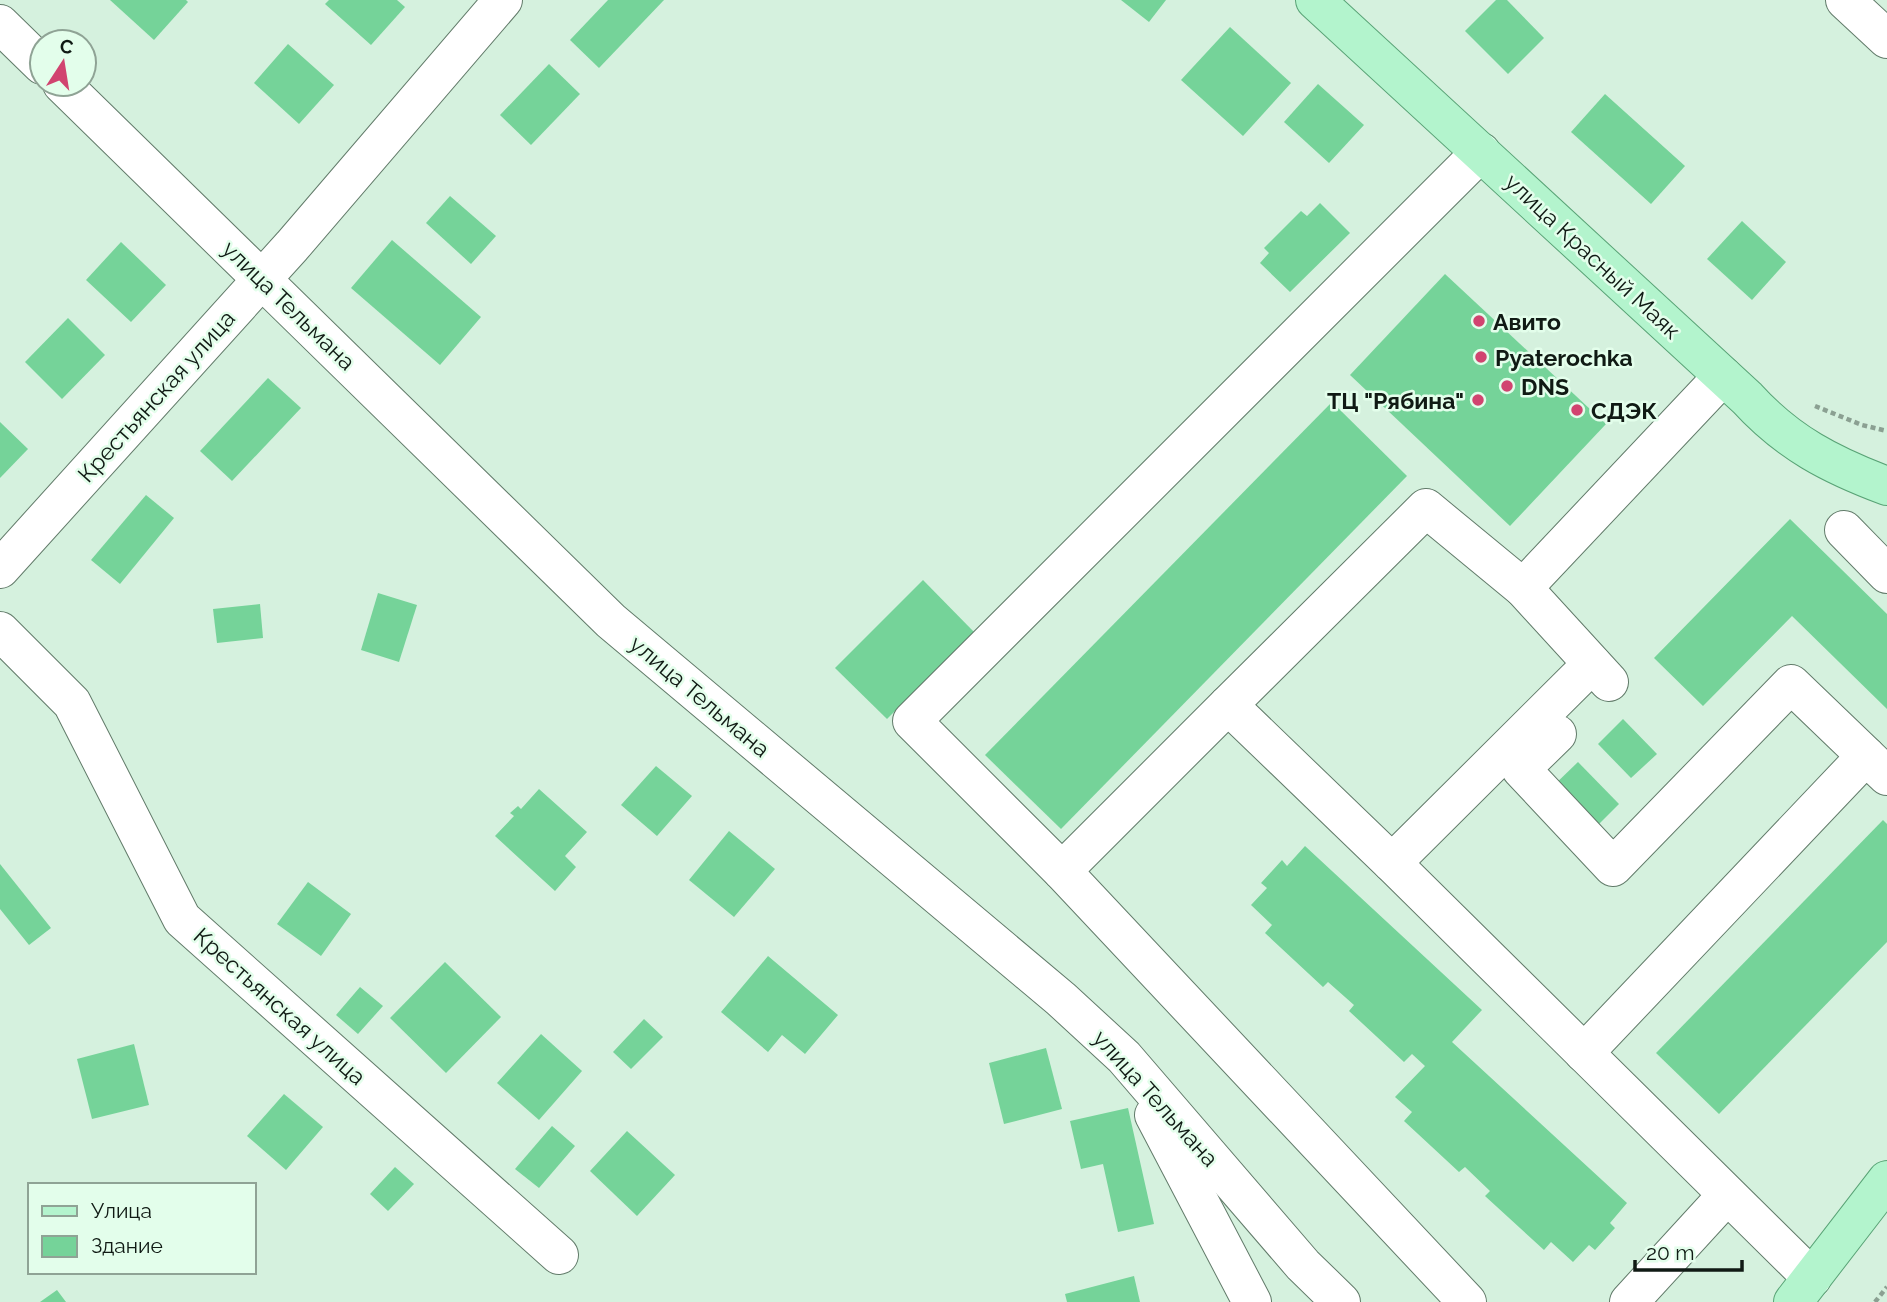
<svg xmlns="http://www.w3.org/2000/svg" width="1887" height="1302" font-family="Raleway,sans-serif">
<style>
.building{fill:#75d399}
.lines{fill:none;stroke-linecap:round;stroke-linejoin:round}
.minor-casing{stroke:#627b6a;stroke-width:40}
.major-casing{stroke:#59a376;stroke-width:40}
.path{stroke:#8ba092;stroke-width:4.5;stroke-dasharray:5 3.5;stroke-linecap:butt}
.minor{stroke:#fff;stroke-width:38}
.major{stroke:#b3f4cd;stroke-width:38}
.poi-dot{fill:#d14470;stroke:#e3feeb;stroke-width:2.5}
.labels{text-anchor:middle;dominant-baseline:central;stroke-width:5;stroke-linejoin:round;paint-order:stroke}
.street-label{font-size:23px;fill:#101a14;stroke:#e3feeb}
.poi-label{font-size:23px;font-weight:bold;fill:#101a14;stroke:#e3feeb;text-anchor:start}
</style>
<rect width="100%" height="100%" fill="#d5f1de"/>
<g class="building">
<path d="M110,0H186L188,2L154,40Z"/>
<path d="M329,0H397L405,7L371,45L325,4Z"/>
<path d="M608,0H664L599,68L570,40Z"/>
<path d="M1121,0H1166L1149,22Z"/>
<path d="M1496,0H1507L1544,38L1508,74L1465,31Z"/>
<path d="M1230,27L1291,83L1243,136L1181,80Z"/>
<path d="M288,44L334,85L299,124L254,83Z"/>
<path d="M549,64L580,94L531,145L500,115Z"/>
<path d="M1318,84L1364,125L1329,163L1284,122Z"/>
<path d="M1605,94L1685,166L1651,204L1571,132Z"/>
<path d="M450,196L496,236L471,264L426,223Z"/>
<path d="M1320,203L1350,233L1290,292L1260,263L1269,253L1264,248L1301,211L1307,216Z"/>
<path d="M1742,221L1786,262L1752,300L1707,259Z"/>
<path d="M392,240L481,317L440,365L351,288Z"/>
<path d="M121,242L166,285L131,322L86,280Z"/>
<path d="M1445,274L1606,424L1510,526L1350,375Z"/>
<path d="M68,318L105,355L62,399L25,362Z"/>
<path d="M268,378L301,408L232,481L200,451Z"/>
<path d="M1332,402L1407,476L1061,829L985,755Z"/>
<path d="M0,422L28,449L0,478Z"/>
<path d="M146,495L174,518L120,584L91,560Z"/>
<path d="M1790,519L1887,614V709L1792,616L1703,706L1654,658Z"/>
<path d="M923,580L974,632L887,719L835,668Z"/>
<path d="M378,593L417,605L399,662L361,650Z"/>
<path d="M260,604L263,638L217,643L213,609Z"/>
<path d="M1623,719L1657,754L1631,778L1598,744Z"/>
<path d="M1578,762L1619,804L1591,832L1550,789Z"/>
<path d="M656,766L692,796L657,836L621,805Z"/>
<path d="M539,789L587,832L565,856L576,867L555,891L495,836L514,816L510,813L518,806L521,809Z"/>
<path d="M1883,820L1887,824V942L1719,1114L1656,1053Z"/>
<path d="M729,831L775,869L734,917L689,880Z"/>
<path d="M1305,846L1482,1010L1452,1042L1627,1203L1610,1223L1615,1228L1595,1250L1589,1245L1573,1262L1551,1242L1544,1250L1485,1196L1490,1191L1465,1167L1459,1172L1404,1121L1412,1112L1395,1097L1425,1066L1412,1054L1404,1062L1349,1011L1354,1005L1328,982L1323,987L1265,933L1272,925L1251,905L1267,888L1261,883L1282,860L1287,866Z"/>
<path d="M0,864L51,928L29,945L0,909Z"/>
<path d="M308,882L351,914L321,956L277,924Z"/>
<path d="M768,956L838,1015L805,1054L782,1035L768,1052L721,1012Z"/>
<path d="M445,962L501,1017L446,1073L390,1018Z"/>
<path d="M360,987L383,1006L358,1034L336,1015Z"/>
<path d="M644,1019L663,1037L631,1069L613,1052Z"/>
<path d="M541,1034L582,1071L539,1120L497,1083Z"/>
<path d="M134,1044L149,1105L92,1119L77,1059Z"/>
<path d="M1046,1048L1062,1109L1004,1124L989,1063Z"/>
<path d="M284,1094L323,1127L286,1170L247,1136Z"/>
<path d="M1128,1108L1154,1224L1118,1232L1103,1164L1081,1169L1070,1121Z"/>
<path d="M552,1126L575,1146L539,1188L515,1169Z"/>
<path d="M627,1131L675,1175L637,1216L590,1171Z"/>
<path d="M395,1167L414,1184L388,1211L370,1194Z"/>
<path d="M1134,1276L1140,1302H1067L1065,1294Z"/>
<path d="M57,1290L66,1302H40Z"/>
</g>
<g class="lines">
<defs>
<g id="minor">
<path d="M1845,0L1887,39"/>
<path d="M0,24L42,65"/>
<path d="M62,84L611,621L1061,999L1124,1057L1303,1265L1341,1302"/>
<path d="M1844,530L1887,574"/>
<path d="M0,569L292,246L503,0"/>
<path d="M1523,588L1609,682"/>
<path d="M0,631L72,703L182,919L559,1255"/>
<path d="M1592,664L1392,863L1812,1278"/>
<path d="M1228,705L1426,508L1523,588L1723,376"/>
<path d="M1557,734L1521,769L1613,867L1791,684L1866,756"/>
<path d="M1392,863L1228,705L1062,871L1467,1302"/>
<path d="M1062,871L912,721L1481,152"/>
<path d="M1584,1053L1866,756L1887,776"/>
<path d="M1154,1115L1252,1302"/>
<path d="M1629,1302L1727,1195"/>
</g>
<g id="major">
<path d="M1315,0L1747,398C1788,443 1831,465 1887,486"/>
<path d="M1793,1302L1887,1180"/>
</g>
</defs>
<use href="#minor" class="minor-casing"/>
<use href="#major" class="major-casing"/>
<g class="path">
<path d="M1815,406L1862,425L1887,431"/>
<path d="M1875,1302L1887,1287"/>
</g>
<use href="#minor" class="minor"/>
<use href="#major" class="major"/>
</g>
<g class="poi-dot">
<circle cx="1479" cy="321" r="7"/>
<circle cx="1481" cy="357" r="7"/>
<circle cx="1507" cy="386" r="7"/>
<circle cx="1478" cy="400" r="7"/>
<circle cx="1577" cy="410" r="7"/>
</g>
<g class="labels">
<g class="street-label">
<text transform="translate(1593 256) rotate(43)">улица Красный Маяк</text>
<text transform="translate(289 305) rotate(44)">улица Тельмана</text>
<text transform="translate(156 396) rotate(-48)">Крестьянская улица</text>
<text transform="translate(700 696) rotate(40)">улица Тельмана</text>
<text transform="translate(280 1006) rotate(42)">Крестьянская улица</text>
<text transform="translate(1156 1098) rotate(48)">улица Тельмана</text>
</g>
<g class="poi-label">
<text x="1493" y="321">Авито</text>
<text x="1495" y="357">Pyaterochka</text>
<text x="1521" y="386">DNS</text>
<text x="1464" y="400" text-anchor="end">ТЦ "Рябина"</text>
<text x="1591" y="410">СДЭК</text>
</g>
</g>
<rect x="28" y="1183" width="228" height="91" fill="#e3feeb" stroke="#8fa395" stroke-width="2"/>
<rect x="42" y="1206" width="35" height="10" fill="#b3f4cd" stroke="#8fa395" stroke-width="2"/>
<text x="91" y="1218" font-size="21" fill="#101a14">Улица</text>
<rect x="42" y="1236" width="35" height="21" fill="#75d399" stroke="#8fa395" stroke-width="2"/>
<text x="91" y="1253" font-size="21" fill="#101a14">Здание</text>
<g transform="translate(63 63) rotate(12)"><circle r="33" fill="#e3feeb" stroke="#8fa395" stroke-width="2"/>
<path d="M0-5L12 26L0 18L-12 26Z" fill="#d14470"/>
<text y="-10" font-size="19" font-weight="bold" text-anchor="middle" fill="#101a14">С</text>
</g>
<path d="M1635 1260v10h107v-10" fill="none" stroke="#101a14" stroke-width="3.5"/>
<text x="1646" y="1260" font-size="21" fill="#101a14" stroke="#e3feeb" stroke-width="5" paint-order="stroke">20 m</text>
</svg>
